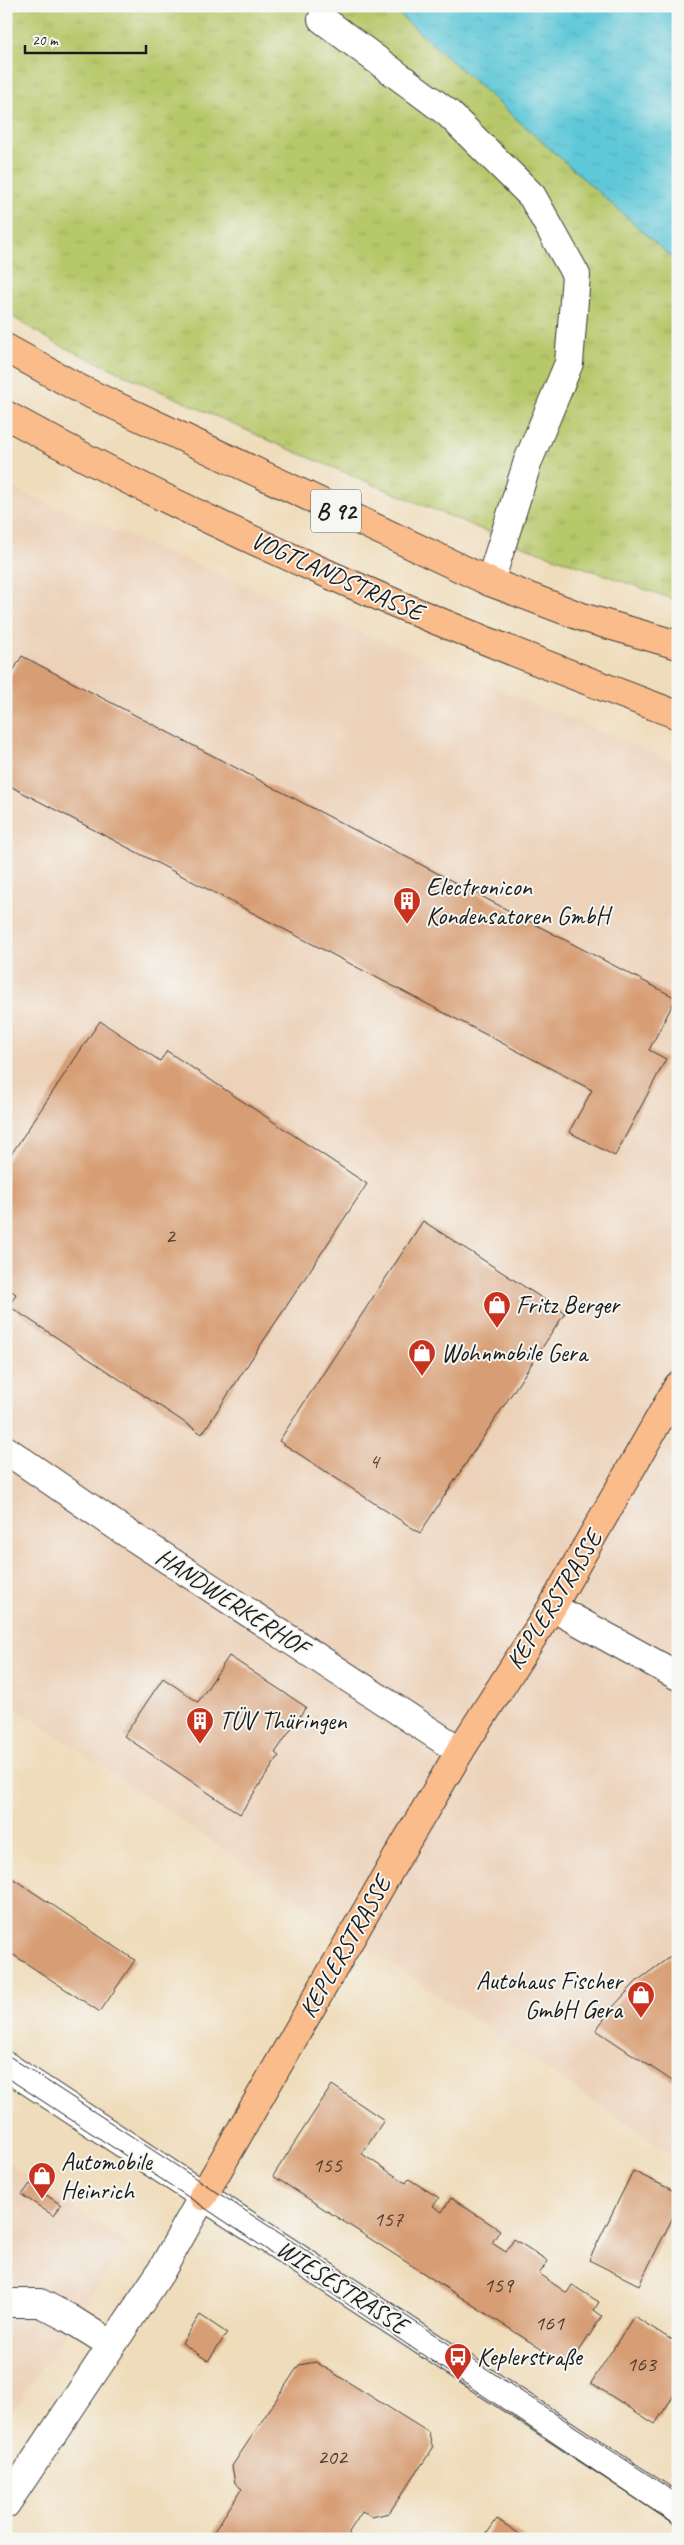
<svg xmlns="http://www.w3.org/2000/svg" width="684" height="2545" font-family="Caveat,sans-serif">
<style>
.built{fill:#ecd2b9}
.grass{fill:url(#grass-tufts);stroke:#6a7244}
.water{fill:url(#water-ripples);stroke:#3d727a}
.building{fill:#d79e74}
.lines{fill:none;stroke-linecap:round;stroke-linejoin:round}
.minor-casing{stroke:#3c3934;stroke-width:30}
.major-casing{stroke:#3c3934;stroke-width:30}
.minor{stroke:#fff;stroke-width:28}
.major{stroke:#fabc8b;stroke-width:28}
.tram{stroke:#1c1c1c;stroke-width:1}
.labels{text-anchor:middle;dominant-baseline:central;stroke-width:4;stroke-linejoin:round;paint-order:stroke}
.number-label{font-size:22px;fill:#4b3c32}
.shield{fill:#f6f6f2;stroke:#5d5d5c;stroke-width:1}
.shield-label{font-size:24px;font-weight:bold;fill:#1c1c1c}
.street-label{font-size:25px;fill:#1c1c1c;stroke:#f6f6f2}
.poi-label{font-size:25px;fill:#1c1c1c;stroke:#f6f6f2;text-anchor:start}
</style>
<defs>
<pattern id="grass-tufts" width="24" height="20" patternUnits="userSpaceOnUse" patternTransform="scale(1.25)"><rect width="24" height="20" fill="#b7c86b"/><path d="M3 7l-1-3M5 7V3M7 7l1-3M15 17l-1-3M17 17v-4M19 17l1-3" fill="none" stroke="#9dab5c"/></pattern>
<pattern id="water-ripples" width="26" height="14" patternUnits="userSpaceOnUse" patternTransform="scale(1.25)"><rect width="26" height="14" fill="#5ec8d8"/><path d="M2 4q2-2 4 0t4 0M15 11q2-2 4 0t4 0" fill="none" stroke="#51abb9"/></pattern>
</defs>
<rect width="100%" height="100%" fill="#f6f6f2"/>
<filter id="ink" filterUnits="userSpaceOnUse"><feTurbulence type="fractalNoise" baseFrequency=".02" numOctaves="2"/><feDisplacementMap in="SourceGraphic" scale="10" xChannelSelector="R" yChannelSelector="G"/><feConvolveMatrix kernelMatrix="1 2 1 2 8 2 1 2 1" color-interpolation-filters="sRGB"/></filter>
<filter id="wash" filterUnits="userSpaceOnUse"><feTurbulence type="fractalNoise" baseFrequency=".0096" numOctaves="4" result="noise"/><feDisplacementMap in="SourceGraphic" scale="20" xChannelSelector="R" yChannelSelector="G"/><feGaussianBlur stdDeviation="1.12" result="paint"/><feColorMatrix in="noise" values="0 0 0 0 0 0 0 0 0 0 0 0 0 0 0 0 0 1.4 0 .05"/><feComposite in="paint" operator="in"/></filter>
<g filter="url(#wash)">
<rect width="100%" height="100%" fill="#efdcba"/>
<g class="built">
<path d="M6,486L678,763V2159L6,1701Z"/>
<path d="M6,2161L126,2244L6,2421Z"/>
</g>
<path class="grass" d="M6,6H390L678,263V601L514,543L279,445L57,344L6,313Z"/>
<path class="water" d="M390,6H678V263Z"/>
<g id="blocks">
<g class="building">
<path d="M22,656L676,998L649,1050L666,1059L615,1156L569,1132L592,1090L6,784V683Z"/>
<path d="M100,1021L160,1061L167,1051L367,1184L202,1434L9,1306L16,1294L6,1287V1162Z"/>
<path d="M423,1221L565,1313L420,1533L279,1441Z"/>
<path d="M229,1656L306,1707L275,1753L279,1756L240,1814L124,1736L163,1678L198,1702Z"/>
<path d="M6,1874L135,1960L100,2012L6,1950Z"/>
<path d="M678,1951V2085L596,2030L612,2008L637,1981Z"/>
<path d="M332,2085L384,2120L362,2154L406,2183L409,2179L439,2198L433,2206L442,2212L451,2198L500,2230L492,2243L506,2252L514,2239L548,2261L539,2274L567,2293L572,2285L599,2302L594,2310L602,2316L569,2367L273,2176Z"/>
<path d="M633,2171L678,2193V2207L639,2285L589,2260Z"/>
<path d="M30,2184L61,2205L54,2216L22,2195Z"/>
<path d="M200,2315L227,2333L208,2361L182,2343Z"/>
<path d="M634,2316L678,2344V2389L655,2424L591,2383Z"/>
<path d="M316,2362L428,2432L433,2448L389,2513L372,2517L362,2512L349,2532L350,2539H209L242,2489L235,2483L232,2466L299,2365Z"/>
<path d="M497,2519L527,2539H483Z"/>
</g>
</g>
</g>
<g filter="url(#ink)">
<use href="#blocks" fill-opacity="0" stroke="#3c3934" stroke-width="1"/>
<g class="lines">
<defs>
<g id="minor">
<path d="M322,19L448,113L532,196L576,275L569,363L528,461L490,582"/>
<path d="M6,1450L118,1527L460,1751"/>
<path d="M552,1607L678,1676"/>
<path d="M6,2066L678,2509"/>
<path d="M6,2303H40L69,2318L112,2345"/>
<path d="M6,2504L160,2273L203,2196"/>
</g>
<g id="major">
<path d="M6,348L80,389L490,582L585,618L678,645"/>
<path d="M6,415C220,534 449,630 678,715"/>
<path d="M203,2196L403,1847L460,1751L552,1607L678,1386"/>
</g>
</defs>
<use href="#minor" class="minor-casing"/>
<use href="#major" class="major-casing"/>
<use href="#minor" class="minor"/>
<use href="#major" class="major"/>
<g class="tram">
<path d="M6,2054L678,2494"/>
<path d="M6,2077L199,2204L678,2527"/>
</g>
</g>
</g>
<defs>
<symbol id="building-pin" viewBox="-11 -11 22 30"><path d="M0 17L-7.5 6A9.5 9.5 0 1 1 7.5 6Z" fill="#c8321e" stroke="#f6f6f2"/><path d="M-4-6H4V6H1V3H-1V6H-4ZM-2.5-4.3h1.7v1.8h-1.7ZM.8-4.3h1.7v1.8H.8ZM-2.5-1h1.7V.8h-1.7ZM.8-1h1.7V.8H.8Z" fill="#fff"/></symbol>
<symbol id="shop-pin" viewBox="-11 -11 22 30"><path d="M0 17L-7.5 6A9.5 9.5 0 1 1 7.5 6Z" fill="#c8321e" stroke="#f6f6f2"/><path d="M-5-2.5h2.3a2.7 3.5 0 0 1 5.4 0H5L5.5 6h-11ZM-1.5-2.5h3a1.5 2.3 0 0 0-3 0Z" fill="#fff"/></symbol>
<symbol id="bus-pin" viewBox="-11 -11 22 30"><path d="M0 17L-7.5 6A9.5 9.5 0 1 1 7.5 6Z" fill="#c8321e" stroke="#f6f6f2"/><path d="M-5-6H5V4H4V6H2V4H-2V6H-4V4H-5ZM-3.5-4V0h7V-4ZM-3.5 1.2v1.5H-2V1.2ZM2 1.2v1.5H3.5V1.2Z" fill="#fff"/></symbol>
</defs>
<g fill-rule="evenodd">
<use href="#building-pin" x="391" y="885" width="32" height="43"/>
<use href="#shop-pin" x="481" y="1289" width="32" height="43"/>
<use href="#shop-pin" x="406" y="1337" width="32" height="43"/>
<use href="#building-pin" x="184" y="1705" width="32" height="43"/>
<use href="#shop-pin" x="625" y="1979" width="32" height="43"/>
<use href="#shop-pin" x="26" y="2160" width="32" height="43"/>
<use href="#bus-pin" x="442" y="2341" width="32" height="43"/>
</g>
<g class="labels">
<g class="number-label">
<text x="170" y="1236">2</text>
<text x="374" y="1461">4</text>
<text x="327" y="2165">155</text>
<text x="388" y="2219">157</text>
<text x="498" y="2285">159</text>
<text x="549" y="2323">161</text>
<text x="641" y="2364">163</text>
<text x="332" y="2457">202</text>
</g>
<rect class="shield" x="311" y="489.5" width="50" height="43" rx="4"/>
<g class="shield-label">
<text x="336" y="511">B 92</text>
</g>
<g class="street-label">
<text transform="translate(337 576) rotate(24)">VOGTLANDSTRASSE</text>
<text transform="translate(554 1600) rotate(-58)">KEPLERSTRASSE</text>
<text transform="translate(232 1602) rotate(33)">HANDWERKERHOF</text>
<text transform="translate(345 1947) rotate(-60)">KEPLERSTRASSE</text>
<text transform="translate(342 2287) rotate(33)">WIESESTRASSE</text>
</g>
<g class="poi-label">
<text x="426" y="887">Electronicon<tspan x="426" dy="29">Kondensatoren GmbH</tspan></text>
<text x="516" y="1305">Fritz Berger</text>
<text x="441" y="1353">Wohnmobile Gera</text>
<text x="219" y="1721">TÜV Thüringen</text>
<text x="622" y="1981" text-anchor="end">Autohaus Fischer<tspan x="622" dy="29">GmbH Gera</tspan></text>
<text x="61" y="2162">Automobile<tspan x="61" dy="29">Heinrich</tspan></text>
<text x="477" y="2357">Keplerstraße</text>
</g>
</g>
<rect width="684" height="2545" fill="none" stroke="#f6f6f2" stroke-width="25"/>
<path d="M25 45v8h121v-8" fill="none" stroke="#1c1c1c" stroke-width="2.5"/>
<text x="32" y="45" font-size="15" fill="#1c1c1c" stroke="#f6f6f2" stroke-width="4" paint-order="stroke">20 m</text>
</svg>
